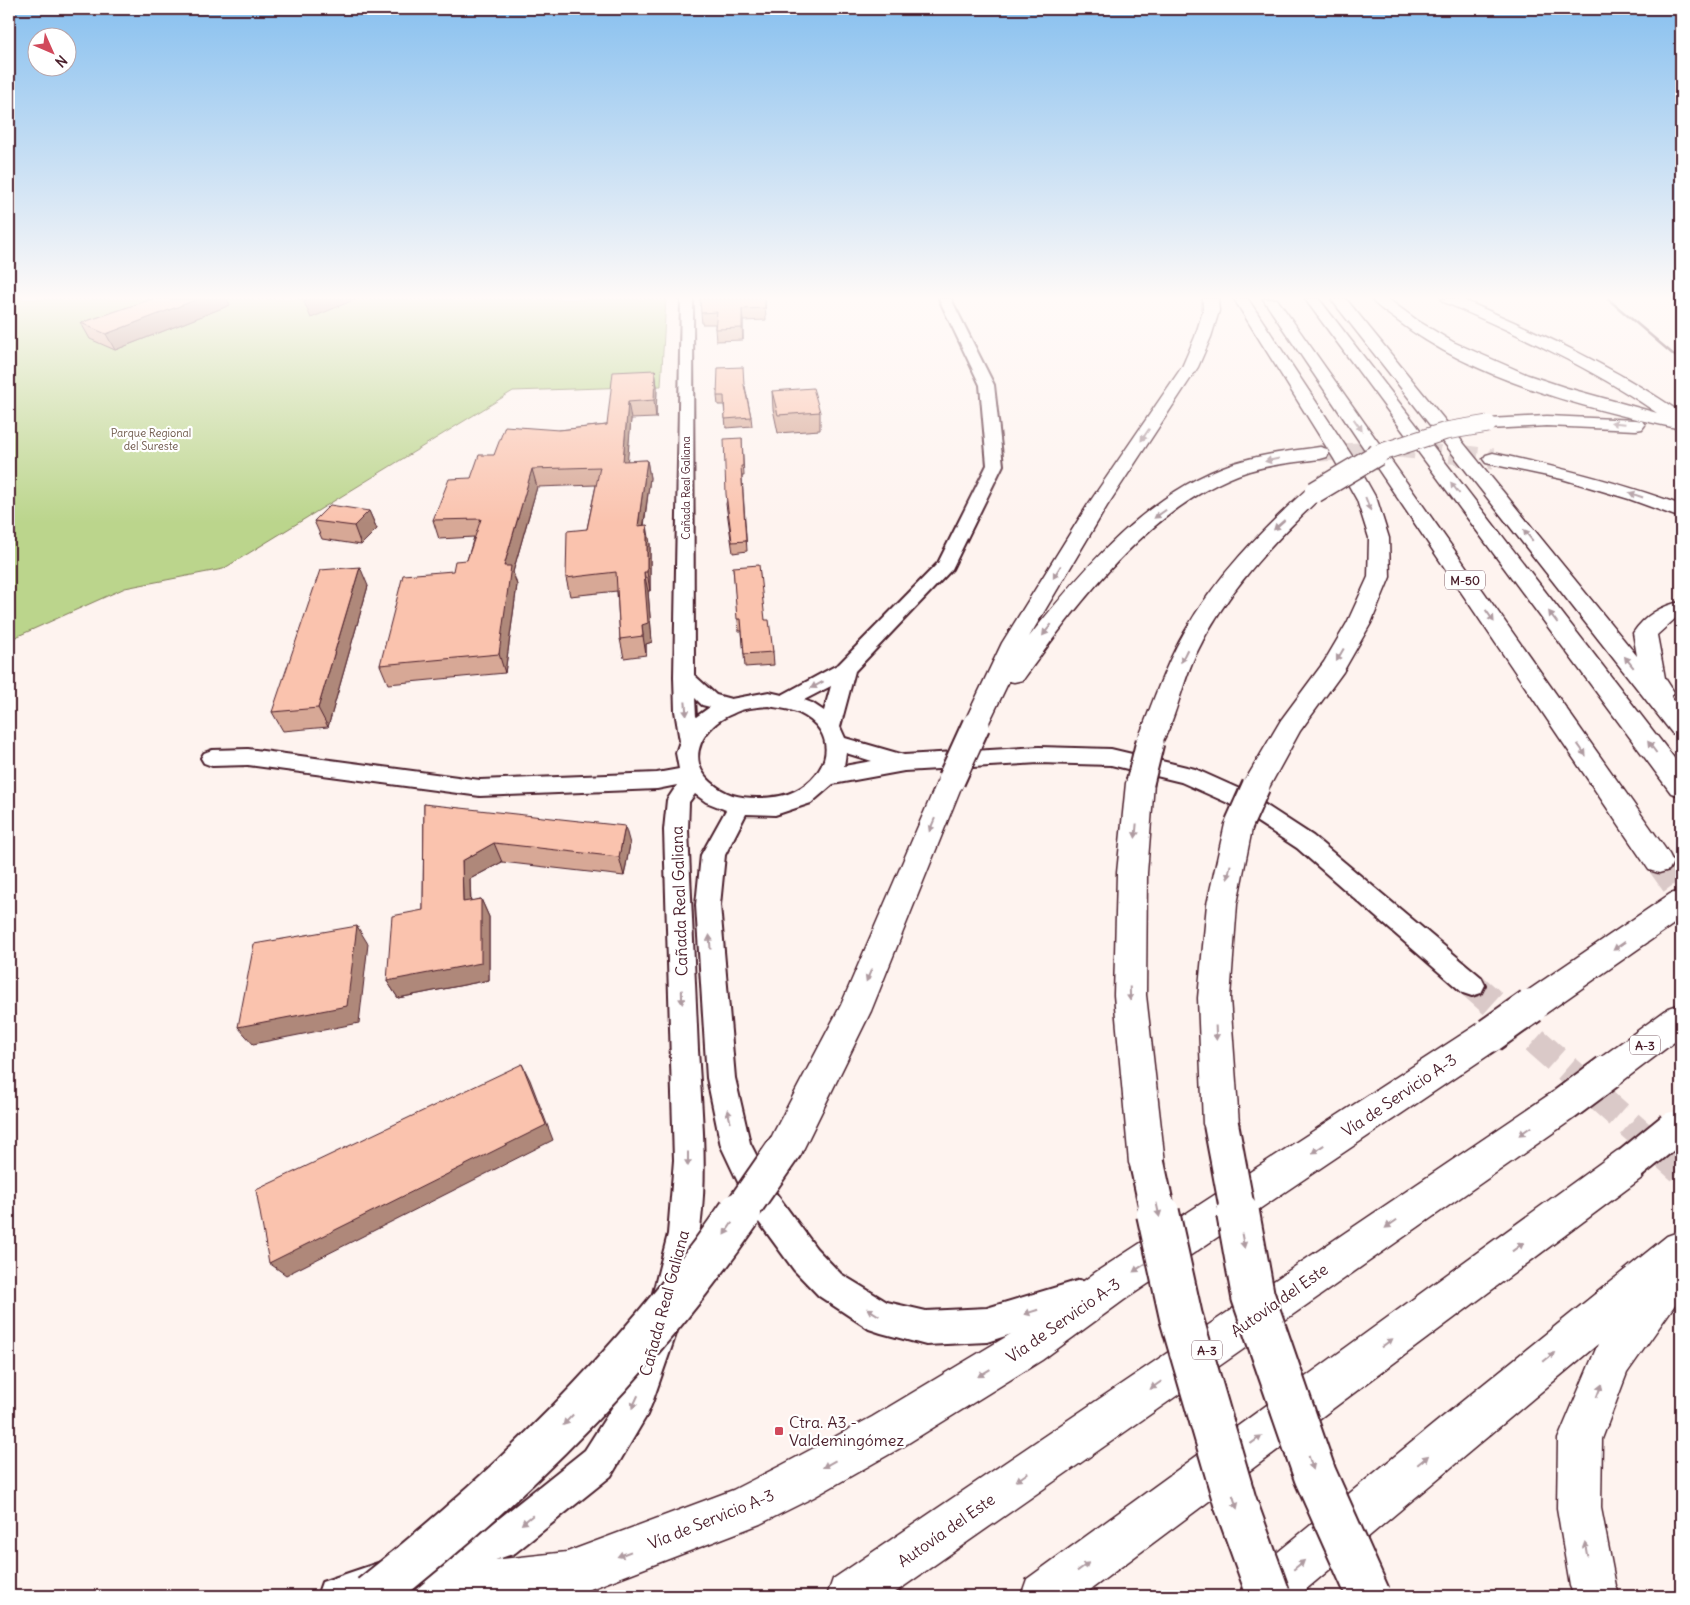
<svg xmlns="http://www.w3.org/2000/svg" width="1690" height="1605" font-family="Delius,sans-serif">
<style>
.green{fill:#bbd58c;stroke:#827a5c}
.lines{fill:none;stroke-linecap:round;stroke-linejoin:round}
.street-tunnel{stroke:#dac9c8;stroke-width:28;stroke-dasharray:28 14;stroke-linecap:butt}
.highway-tunnel-far2{stroke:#dac9c8;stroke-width:17;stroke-dasharray:17 9;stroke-linecap:butt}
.highway-tunnel-far1{stroke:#dac9c8;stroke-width:21;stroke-dasharray:21 11;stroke-linecap:butt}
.highway-tunnel{stroke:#dac9c8;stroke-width:27;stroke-dasharray:27 13;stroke-linecap:butt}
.street-casing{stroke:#4a1f2b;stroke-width:4}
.secondary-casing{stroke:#4a1f2b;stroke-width:3}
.highway-casing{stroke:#4a1f2b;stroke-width:3}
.street{fill:#fff;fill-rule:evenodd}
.secondary{fill:#fff;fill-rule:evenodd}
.highway{fill:#fff;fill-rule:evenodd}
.rail{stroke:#4a1f2b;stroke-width:2.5}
.secondary-bridge-casing{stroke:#4a1f2b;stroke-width:38;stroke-linecap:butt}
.highway-bridge-far4-casing{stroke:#4a1f2b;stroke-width:19;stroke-linecap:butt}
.highway-bridge-far3-casing{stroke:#4a1f2b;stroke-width:24;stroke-linecap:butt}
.highway-bridge-far2-casing{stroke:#4a1f2b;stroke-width:31;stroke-linecap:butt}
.highway-bridge-far1-casing{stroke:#4a1f2b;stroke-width:38;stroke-linecap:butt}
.highway-bridge-casing{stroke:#4a1f2b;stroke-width:46;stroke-linecap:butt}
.secondary-bridge{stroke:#fff;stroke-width:34}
.highway-bridge-far4{stroke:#fff;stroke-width:17}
.highway-bridge-far3{stroke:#fff;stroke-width:21}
.highway-bridge-far2{stroke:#fff;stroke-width:27}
.highway-bridge-far1{stroke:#fff;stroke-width:34}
.highway-bridge{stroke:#fff;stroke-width:42}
.wall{fill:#d7a896;stroke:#4a1f2b}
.shaded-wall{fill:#af887a;stroke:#4a1f2b}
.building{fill:#fac3ae;stroke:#4a1f2b}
.oneway{fill:#ae9aa0}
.poi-dot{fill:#d1495b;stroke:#fff;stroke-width:2}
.labels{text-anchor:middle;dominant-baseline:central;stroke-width:4.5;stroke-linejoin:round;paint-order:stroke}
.far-park-label{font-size:11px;fill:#6c5648;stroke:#fff}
.far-street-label{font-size:11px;fill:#4a1f2b;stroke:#fff}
.shield{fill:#fff;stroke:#80626b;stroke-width:1}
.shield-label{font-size:12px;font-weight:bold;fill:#4a1f2b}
.near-street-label{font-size:16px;fill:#4a1f2b;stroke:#fff}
.near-poi-label{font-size:16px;fill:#4a1f2b;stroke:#fff;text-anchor:start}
</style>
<rect width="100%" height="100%" fill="#fef3ef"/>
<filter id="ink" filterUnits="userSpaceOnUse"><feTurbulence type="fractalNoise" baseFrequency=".02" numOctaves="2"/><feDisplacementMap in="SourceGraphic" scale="10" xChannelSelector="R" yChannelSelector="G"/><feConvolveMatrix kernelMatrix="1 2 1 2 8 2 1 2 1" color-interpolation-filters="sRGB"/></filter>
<g filter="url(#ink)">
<path class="green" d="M9,299H666L661,386L513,391L223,569L125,588L9,640Z"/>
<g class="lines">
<path class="street-tunnel" d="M1472,985L1681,1170"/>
<path class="highway-tunnel-far2" d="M1320,453L1398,449L1469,457"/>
<path class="highway-tunnel-far1" d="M1457,455L1493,459"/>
<path class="highway-tunnel" d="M1659,862L1681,893"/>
<defs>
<g id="street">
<path d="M681,299H693L694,675L716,695L731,699L769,692L782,695L839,664L938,563L987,465L980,385L939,299H951L994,385L1003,465L952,569L855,671L840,727L845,738L904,755L1039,747L1111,749L1195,769L1244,791L1313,836L1481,977L1485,985L1481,993L1472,996L1463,993L1297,848L1228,803L1181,782L1111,765L1039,763L904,771L833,784L811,803L775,815L746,814L725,855L720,905L735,1078L750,1143L775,1192L816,1248L841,1274L887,1302L926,1311L987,1308L1080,1280L1091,1285L1096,1296L1091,1307L1080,1312L987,1342L926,1345L881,1333L869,1329L819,1296L794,1270L753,1214L721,1146L707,1078L696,905L701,855L726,810L706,802L695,794L689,802L688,830C691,903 695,976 698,1050C703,1134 714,1225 680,1304L669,1309L658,1304L653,1293L668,1234L674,1160L664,830L667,800L677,785L657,789L480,796L248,765L212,766L204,763L201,758L204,753L212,750L248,749L480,780L657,773L679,769L676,753L680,741L675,711L674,677ZM831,686L824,711L812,703L804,700ZM695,698L702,705L710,707L696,717ZM769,706C778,708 790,709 799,713C839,732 831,773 795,791C783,797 770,798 757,798C739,798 725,795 711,782C684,759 704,725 732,714C743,708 756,707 769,706ZM846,753L872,761L844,766Z"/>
<path d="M660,1314L672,1319L677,1331L652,1403L647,1415L611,1476L515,1553L423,1586L410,1580L404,1567L410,1554L491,1525L585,1450L622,1392L648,1319Z"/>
<path d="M381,1562L394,1568L400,1581L394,1594L390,1596H317L322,1582Z"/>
</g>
<g id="secondary">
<path d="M1681,891V919L1542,1016L1531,1020L1520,1016L1515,1006L1520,996L1670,894Z"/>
<path d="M1490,1020L1502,1024L1507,1035L1502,1046L1124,1300L1042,1360L902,1447L814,1497L760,1524L572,1596H359L365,1579L382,1572L567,1552L733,1490L782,1465L872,1417L1014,1332L1096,1272L1478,1024Z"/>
<path d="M1681,1231V1296L1627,1373L1602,1439L1601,1508L1616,1586L1620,1596H1574L1570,1586L1557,1508L1558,1439L1598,1344L1298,1596H1239L1245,1579L1434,1424L1667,1236Z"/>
</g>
<g id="highway">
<path d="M1203,299H1218L1219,311L1211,337L1198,367L1107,506L1029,637C1084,568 1148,492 1234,463C1262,454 1291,451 1320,447L1327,449L1329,453L1327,457L1320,459C1296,462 1272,464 1249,471C1153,502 1079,602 1023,680L1014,682L1009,681L985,731L976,734L967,731L963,725L1002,643L1087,506L1182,367L1195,337L1203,311Z"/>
<path d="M1234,299H1248L1354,459L1377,500L1389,538L1390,577L1371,623L1343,672L1300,731L1266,793L1256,796L1246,793L1242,786L1281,720L1324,662L1347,623L1368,577L1369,538L1357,500L1334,459Z"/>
<path d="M1263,299H1277L1669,854L1673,862L1669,870L1659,873L1649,870Z"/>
<path d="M1305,299H1319L1681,767V796L1671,793Z"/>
<path d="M1331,299H1346L1637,656L1633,633C1644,616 1662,605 1681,602V616L1677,617L1657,635L1665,678L1674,692L1671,697L1681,710V736L1672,733Z"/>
<path d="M1371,299H1388L1418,321L1453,342L1528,375L1567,388L1657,413C1591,367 1517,334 1444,302L1441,299H1461C1536,331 1609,364 1677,410L1680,414L1677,418L1681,419V429C1587,409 1475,380 1398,321C1389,314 1378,308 1371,299Z"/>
<path d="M1547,416L1636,420L1642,421L1645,425L1642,429L1636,430L1547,426L1488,429L1482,428L1479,424L1482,420L1488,419Z"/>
<path d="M1493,453C1558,467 1619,482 1681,505V518L1629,499L1562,479L1486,463L1483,459L1486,455Z"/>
<path d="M1315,486L1322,488L1325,492L1322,496C1271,544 1225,593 1195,656C1181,686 1176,720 1159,748L1150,751L1141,748L1137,742C1152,705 1164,667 1184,633C1215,577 1261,531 1308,488Z"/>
<path d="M951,770L961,773L964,780L871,1011L799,1158L786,1163L773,1158L768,1146L773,1134L841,1005L938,780L941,773Z"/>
<path d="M1140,773L1150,776L1154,783L1147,873L1146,995L1165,1163L1160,1176L1147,1181L1134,1176L1129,1163L1114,995L1117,873L1126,783L1130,776Z"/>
<path d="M1239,813L1249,816L1253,824L1237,904L1230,998L1239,1124L1234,1136L1221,1141L1208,1136L1203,1124L1198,998L1207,904L1225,824L1229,816Z"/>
<path d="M1681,1004V1037L1620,1083L1608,1088L1596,1083L1591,1072L1596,1061L1669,1008Z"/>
<path d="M1565,1088L1577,1092L1582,1104L1577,1116L890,1596H827L833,1579L1553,1092Z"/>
<path d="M1630,1146L1643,1151L1648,1164L1643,1177L1082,1596H1021L1027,1579L1617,1151Z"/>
</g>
</defs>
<use href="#street" class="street-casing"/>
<use href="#secondary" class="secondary-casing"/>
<use href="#highway" class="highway-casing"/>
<use href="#street" class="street"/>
<use href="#secondary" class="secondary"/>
<use href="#highway" class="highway"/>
<path class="rail" d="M1608,299L1681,361"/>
<defs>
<path id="secondary-bridge" d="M1490,1035L1531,1006"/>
<path id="highway-bridge-far4" d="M1374,457L1382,452L1446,431L1488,424"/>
<path id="highway-bridge-far3" d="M1315,492L1377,455"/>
<g id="highway-bridge-far2">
<path d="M951,780L976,725"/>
<path d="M1140,783L1150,742"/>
<path d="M1239,824L1256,786"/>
</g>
<g id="highway-bridge-far1">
<path d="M1565,1104L1608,1072"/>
<path d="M1221,1124L1238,1214"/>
<path d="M1147,1163L1158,1214"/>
<path d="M1630,1164L1673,1129"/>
<path d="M739,1214L786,1146"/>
</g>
<g id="highway-bridge">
<path d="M1158,1213L1181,1317L1235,1502L1269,1596"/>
<path d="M1238,1213L1253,1296L1315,1475L1369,1596"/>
<path d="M371,1596C511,1486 639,1359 740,1213"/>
</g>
</defs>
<use href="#secondary-bridge" class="secondary-bridge-casing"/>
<use href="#highway-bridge-far4" class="highway-bridge-far4-casing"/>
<use href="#highway-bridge-far3" class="highway-bridge-far3-casing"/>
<use href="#highway-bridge-far2" class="highway-bridge-far2-casing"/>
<use href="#highway-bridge-far1" class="highway-bridge-far1-casing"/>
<use href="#highway-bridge" class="highway-bridge-casing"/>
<use href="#secondary-bridge" class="secondary-bridge"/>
<use href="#highway-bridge-far4" class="highway-bridge-far4"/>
<use href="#highway-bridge-far3" class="highway-bridge-far3"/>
<use href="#highway-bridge-far2" class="highway-bridge-far2"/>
<use href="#highway-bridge-far1" class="highway-bridge-far1"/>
<use href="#highway-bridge" class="highway-bridge"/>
</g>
<g class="wall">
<path d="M152,299H227L230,305L115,350L90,339L81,323Z"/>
<path d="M765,299L766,320L743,321V340L716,341L715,329V324H702L701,313Z"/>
<path d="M655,370L657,387L656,418L631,419L627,461L647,460L650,478L644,526L650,544V591H648L652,642L646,644V655L624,658L620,639L617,591L570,596L566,578L587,529L596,485L537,487L513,572L517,585L505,673L388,684L380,665L453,571L467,560L474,537L439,539L433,520L471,478L494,455L559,430L607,425Z"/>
<path d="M745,386L751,417L752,426L726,428L724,405H718L717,396Z"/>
<path d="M772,391L820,412V430L778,433L773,409Z"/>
<path d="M742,438L744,476H742L747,551L733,553L726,504Z"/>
<path d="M369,511L377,529L361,545L322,539L314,521Z"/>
<path d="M733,567L765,620L773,652L774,665L745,667L742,631H739Z"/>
<path d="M368,586L328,727L283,731L272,712Z"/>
<path d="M424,804L630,844L624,876L502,862L470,879L471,901L481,899L489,917V980L398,998L387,981L423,910Z"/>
</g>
<g class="shaded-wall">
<path d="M198,299H227L230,305L115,350L106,334Z"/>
<path d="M313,299H356L311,318L304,302Z"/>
<path d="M742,309L743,321V340L742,328Z"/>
<path d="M655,370L657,387L656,418L654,400Z"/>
<path d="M628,402L631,419L626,479L623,461Z"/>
<path d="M647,460L650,478L641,545L638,526Z"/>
<path d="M532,469L537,487L513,572L517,585L505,673L499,654L504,566Z"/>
<path d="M369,511L377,529L361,545L354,526Z"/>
<path d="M647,525L650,544V591L647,572Z"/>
<path d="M360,567L368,586L328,727L318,708Z"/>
<path d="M644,572L648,591L652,642L646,644V655L643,636L642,625Z"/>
<path d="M625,826L630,844L624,876L619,857Z"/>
<path d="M494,843L502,862L470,879L471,921L463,902L462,861Z"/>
<path d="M481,899L489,917V980L398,998L387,981Z"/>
<path d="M357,926L368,944L359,1023L253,1044L238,1027Z"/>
<path d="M522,1064L530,1080L553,1140L286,1275L269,1263Z"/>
</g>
<g class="building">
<path d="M152,299H198L106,334L81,323Z"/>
<path d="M303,299H313L304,302Z"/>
<path d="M700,299H765V308L742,309V328L715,329L717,312L701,313Z"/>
<path d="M743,367L744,385L751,417L725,419L724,396H717L718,368Z"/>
<path d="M655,370L654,400L628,402L623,461L647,460L638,526L647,525V572H644L648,623L642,625L643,636L620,639L616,572L566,578L567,531L587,529L600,467L532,469L504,566H511L499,654L380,665L403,575L453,571L455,561L467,560L481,519L433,520L449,479L471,478L479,455H494L505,426L559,430L607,425L613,372Z"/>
<path d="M813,388L820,412L778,415L772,391Z"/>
<path d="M742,438L743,466H741L746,541L732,542L726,494L724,439Z"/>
<path d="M330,505L369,511L354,526L314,521Z"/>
<path d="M759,565L765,620H769L773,652L744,654L741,619H737L733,567Z"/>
<path d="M360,567L318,708L272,712L320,570Z"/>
<path d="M424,804L625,826L619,857L494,843L462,861L463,902L481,899V963L387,981L392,916L423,910Z"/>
<path d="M357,926L347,1006L238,1027L254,944Z"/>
<path d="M522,1064L546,1125L269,1263L256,1190Z"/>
</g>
<defs><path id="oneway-solid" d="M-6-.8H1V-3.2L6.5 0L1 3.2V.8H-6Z" transform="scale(1.25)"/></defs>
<g class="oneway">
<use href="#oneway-solid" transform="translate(1618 423) rotate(-175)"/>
<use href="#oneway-solid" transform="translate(1358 425) rotate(55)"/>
<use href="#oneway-solid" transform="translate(1145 435) rotate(124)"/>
<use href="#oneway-solid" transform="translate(1272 460) rotate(168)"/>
<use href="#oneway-solid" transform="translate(1455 488) rotate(-127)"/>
<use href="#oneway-solid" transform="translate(1636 495) rotate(-161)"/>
<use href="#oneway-solid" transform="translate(1368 504) rotate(69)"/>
<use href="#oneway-solid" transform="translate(1160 514) rotate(145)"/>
<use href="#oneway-solid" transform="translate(1279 525) rotate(138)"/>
<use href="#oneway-solid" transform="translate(1528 535) rotate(-129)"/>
<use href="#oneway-solid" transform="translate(1057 572) rotate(121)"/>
<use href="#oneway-solid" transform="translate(1490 616) rotate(55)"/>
<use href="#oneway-solid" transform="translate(1553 617) rotate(-127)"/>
<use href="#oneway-solid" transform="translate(1047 630) rotate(128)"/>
<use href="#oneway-solid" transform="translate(1340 655) rotate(120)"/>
<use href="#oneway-solid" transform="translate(1184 656) rotate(116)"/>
<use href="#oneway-solid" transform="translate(1629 662) rotate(-129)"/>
<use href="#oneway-solid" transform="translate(817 685) rotate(152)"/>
<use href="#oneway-solid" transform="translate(686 709) rotate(85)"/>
<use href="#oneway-solid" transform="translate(1652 747) rotate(-127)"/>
<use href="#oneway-solid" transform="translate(1582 750) rotate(55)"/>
<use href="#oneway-solid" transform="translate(932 825) rotate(113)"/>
<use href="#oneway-solid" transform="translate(1136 831) rotate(95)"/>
<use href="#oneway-solid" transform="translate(1229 872) rotate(102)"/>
<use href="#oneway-solid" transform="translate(710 942) rotate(-94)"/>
<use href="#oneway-solid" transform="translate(1619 946) rotate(145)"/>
<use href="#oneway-solid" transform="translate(869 975) rotate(113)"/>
<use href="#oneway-solid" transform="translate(1130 994) rotate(88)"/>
<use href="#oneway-solid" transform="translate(682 997) rotate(88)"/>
<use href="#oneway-solid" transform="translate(1216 1033) rotate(87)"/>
<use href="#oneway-solid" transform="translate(729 1116) rotate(-103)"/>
<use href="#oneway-solid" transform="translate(1525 1131) rotate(145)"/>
<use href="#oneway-solid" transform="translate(1318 1149) rotate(146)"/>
<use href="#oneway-solid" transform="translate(688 1159) rotate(90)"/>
<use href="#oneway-solid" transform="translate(1158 1210) rotate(78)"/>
<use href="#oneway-solid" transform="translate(1391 1224) rotate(145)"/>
<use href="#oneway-solid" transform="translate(728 1229) rotate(124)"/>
<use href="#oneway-solid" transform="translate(1243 1241) rotate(79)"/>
<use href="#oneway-solid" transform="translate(1518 1247) rotate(-36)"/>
<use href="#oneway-solid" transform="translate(1139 1268) rotate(146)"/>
<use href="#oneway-solid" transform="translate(873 1312) rotate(-148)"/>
<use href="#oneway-solid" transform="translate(1031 1312) rotate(162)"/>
<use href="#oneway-solid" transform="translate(1387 1343) rotate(-36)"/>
<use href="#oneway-solid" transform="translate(1549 1357) rotate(-39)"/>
<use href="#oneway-solid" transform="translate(984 1373) rotate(149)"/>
<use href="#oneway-solid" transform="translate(1156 1385) rotate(145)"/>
<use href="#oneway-solid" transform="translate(1599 1391) rotate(-69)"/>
<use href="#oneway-solid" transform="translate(635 1402) rotate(115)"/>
<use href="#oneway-solid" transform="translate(568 1420) rotate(133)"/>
<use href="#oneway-solid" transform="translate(1256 1440) rotate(-36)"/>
<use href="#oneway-solid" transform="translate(1423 1460) rotate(-40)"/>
<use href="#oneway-solid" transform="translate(1311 1463) rotate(71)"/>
<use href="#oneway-solid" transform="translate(829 1464) rotate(151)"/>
<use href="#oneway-solid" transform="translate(1022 1477) rotate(145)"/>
<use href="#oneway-solid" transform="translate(1235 1502) rotate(72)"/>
<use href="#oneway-solid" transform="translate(527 1520) rotate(141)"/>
<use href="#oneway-solid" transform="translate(1586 1549) rotate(-100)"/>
<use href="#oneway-solid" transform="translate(624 1554) rotate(159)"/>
<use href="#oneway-solid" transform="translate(1299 1565) rotate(-40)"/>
<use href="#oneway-solid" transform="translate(1083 1567) rotate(-36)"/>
</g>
</g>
<linearGradient id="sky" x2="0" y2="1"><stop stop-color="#88c0ef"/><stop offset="0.57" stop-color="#fffaf8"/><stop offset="1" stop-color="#fffaf8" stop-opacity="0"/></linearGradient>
<rect width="1690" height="523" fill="url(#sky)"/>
<rect class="poi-dot" x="774" y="1426" width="10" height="10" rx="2.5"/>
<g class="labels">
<g class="far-park-label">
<text x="151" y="433">Parque Regional<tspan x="151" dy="13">del Sureste</tspan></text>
</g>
<g class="far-street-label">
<text transform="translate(686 488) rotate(-90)">Cañada Real Galiana</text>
</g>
<g class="shield">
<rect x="1445" y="570.5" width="40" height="19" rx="4"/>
<rect x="1630" y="1035.5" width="30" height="19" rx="4"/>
<rect x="1192" y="1340.5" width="30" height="19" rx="4"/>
</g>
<g class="shield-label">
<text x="1465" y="580">M-50</text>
<text x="1645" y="1045">A-3</text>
<text x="1207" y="1350">A-3</text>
</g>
<g class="near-street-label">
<text transform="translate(679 901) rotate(-92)">Cañada Real Galiana</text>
<text transform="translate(1399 1095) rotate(-34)">Vía de Servicio A-3</text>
<text transform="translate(1279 1300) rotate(-35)">Autovía del Este</text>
<text transform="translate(664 1303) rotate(-75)">Cañada Real Galiana</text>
<text transform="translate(1063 1320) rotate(-35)">Vía de Servicio A-3</text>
<text transform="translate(711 1519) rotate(-22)">Vía de Servicio A-3</text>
<text transform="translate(946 1530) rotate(-35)">Autovía del Este</text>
</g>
<g class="near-poi-label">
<text x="789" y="1422">Ctra. A3 -<tspan x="789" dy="18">Valdemingómez</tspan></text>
</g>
</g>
<rect width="1690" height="1605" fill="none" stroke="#fff" stroke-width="30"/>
<rect x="15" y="15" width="1660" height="1575" fill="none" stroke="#4a1f2b" stroke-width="2" filter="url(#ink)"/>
<g transform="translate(52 52) rotate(135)"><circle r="24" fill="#ffffff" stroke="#b7a5aa"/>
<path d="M0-4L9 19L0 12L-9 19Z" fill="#d1495b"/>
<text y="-8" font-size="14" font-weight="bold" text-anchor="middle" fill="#4a1f2b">N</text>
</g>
</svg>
